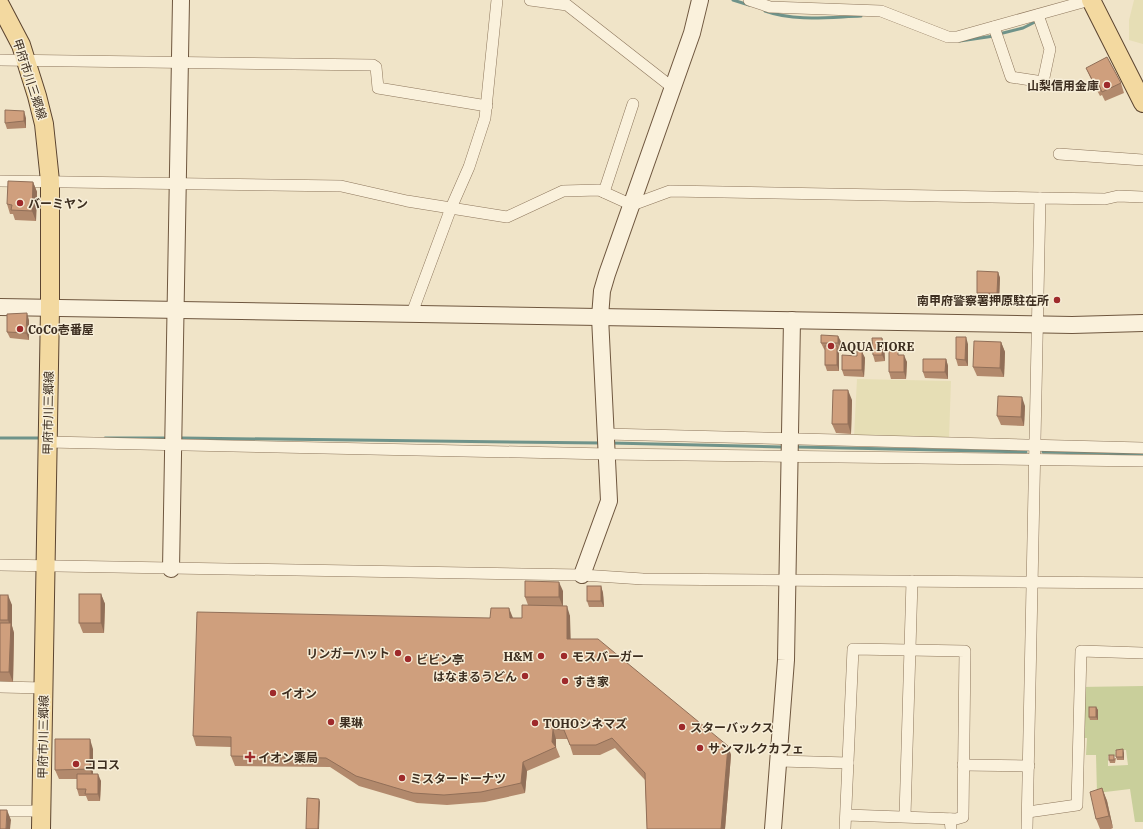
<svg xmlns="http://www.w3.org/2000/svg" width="1143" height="829" font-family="'IBM Plex Serif','Noto Sans JP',serif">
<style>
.farmland{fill:#e6deb5}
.green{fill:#c9cf9b;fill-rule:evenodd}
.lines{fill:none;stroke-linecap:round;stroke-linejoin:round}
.stream{stroke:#6f938a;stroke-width:3}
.street-casing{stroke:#8d765c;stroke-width:12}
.secondary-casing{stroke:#6f573f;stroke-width:18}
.primary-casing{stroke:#5b4430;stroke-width:20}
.street{stroke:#faf1dc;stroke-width:11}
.secondary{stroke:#faf1dc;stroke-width:16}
.primary{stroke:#f3d9a0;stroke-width:18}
.wall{fill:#b2896c}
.shaded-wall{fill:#916f58}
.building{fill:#cf9f7d;stroke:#916f58}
.poi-dot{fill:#9e2a2b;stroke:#f7eed8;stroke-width:1.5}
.labels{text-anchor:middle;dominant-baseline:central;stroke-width:3;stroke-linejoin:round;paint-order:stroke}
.street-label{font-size:12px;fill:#3d2e20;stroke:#f7eed8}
.poi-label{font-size:12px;font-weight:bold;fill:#3d2e20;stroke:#f7eed8;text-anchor:start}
</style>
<rect width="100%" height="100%" fill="#f0e4c8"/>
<g class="farmland">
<path d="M1134,0H1143V44L1129,40V20Z"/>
<path d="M857,379L951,381L949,439L854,437Z"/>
</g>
<path class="green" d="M1143,686V822H1135L1130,789L1097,793L1096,755H1086L1087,738H1079L1080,687ZM1126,750L1128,765L1108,766V756H1116L1115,751Z"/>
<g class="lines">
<g class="stream">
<path d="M733,0L749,5"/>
<path d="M765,11C796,22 830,17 861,16"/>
<path d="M999,34L1023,28L1037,21"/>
<path d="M960,41L994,36"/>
<path d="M0,438H39"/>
<path d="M105,438H164"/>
<path d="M182,438L602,443"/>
<path d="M611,443L781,447"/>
<path d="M799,447L1026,452"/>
<path d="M1043,452L1143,454"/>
</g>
<defs>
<g id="street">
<path d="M530,0L567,5L673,88"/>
<path d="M749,0L770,7L881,11L948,37H957L1090,0"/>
<path d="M994,27L1011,77L1043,82L1050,49L1038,15"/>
<path d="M0,60L373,65L376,67L378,88L487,106"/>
<path d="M1059,154L1143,160"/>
<path d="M0,181L341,186L407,201L507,217L563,191L599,190L632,205L670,191L1040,198"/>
<path d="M604,192L633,104"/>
<path d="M412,313L451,208L469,167L485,118L497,0"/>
<path d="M606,434L1143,448"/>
<path d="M48,442L608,454L1143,461"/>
<path d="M0,565L582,575L643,579L1143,583"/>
<path d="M0,687L44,688"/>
<path d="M780,761L848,763"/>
<path d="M963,765L1029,766"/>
<path d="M0,811H42"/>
<path d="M1028,812L1077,805L1081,651L1143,653"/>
<path d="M905,816L912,581"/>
<path d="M950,819L951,829"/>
<path d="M845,829L853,649L965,651L963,817L956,819L847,815"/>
<path d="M1027,829L1040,198L1105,199L1118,196L1143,197"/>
</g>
<g id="secondary">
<path d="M0,307L1072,325L1143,323"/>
<path d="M171,569L181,0"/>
<path d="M582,575L609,501L600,317L602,291L607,274L692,33L700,0"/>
<path d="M773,829L786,660L792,320"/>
</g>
<g id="primary">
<path d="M1091,0L1143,103"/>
<path d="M0,5L21,45L37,96L44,124L50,181V308L41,829"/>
</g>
</defs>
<use href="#street" class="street-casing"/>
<use href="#secondary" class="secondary-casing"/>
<use href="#primary" class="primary-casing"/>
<use href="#street" class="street"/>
<use href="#secondary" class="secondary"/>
<use href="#primary" class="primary"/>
</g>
<g class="wall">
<path d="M1086,68L1121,83L1124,93L1105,101L1102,95L1100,96L1090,77Z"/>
<path d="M26,118V128L7,129L5,123Z"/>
<path d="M33,182L37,192L36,221L15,220L13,214H10L7,204Z"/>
<path d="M998,272L1000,278L999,300L979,299L977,293Z"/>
<path d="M29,320V340L10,338L7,332Z"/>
<path d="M838,336L841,342V350H838L839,352V371H827L825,365V350L824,349L821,343Z"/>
<path d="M882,338L884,344L885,361L875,362L873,355Z"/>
<path d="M1001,342L1005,352L1004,377L977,376L973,367Z"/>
<path d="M968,344V366H958L956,359Z"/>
<path d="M862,352L865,358L864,377L844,376L842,370Z"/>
<path d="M900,355L907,362L906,379H891L889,372Z"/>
<path d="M946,359L948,366V379L925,378L923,372Z"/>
<path d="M852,400L851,434L836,433L832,424Z"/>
<path d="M1025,406L1024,426L1001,425L997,416Z"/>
<path d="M601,586L603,593L604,607H589L587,601Z"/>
<path d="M563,591V606L570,616V639L728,746L731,755L725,829H647L645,780L615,748L600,755H573L568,739H556V747L560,757L527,771L525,793L485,802L447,805L417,803L359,786L330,767L235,766L231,756V747L196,746L193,736L513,618H522L528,605L525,597Z"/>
<path d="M101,594L105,604L104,633H83L79,623Z"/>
<path d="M0,595L12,605V626L14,633L13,682L0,681Z"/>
<path d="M1096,707L1098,710V720H1090L1089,717Z"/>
<path d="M93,749V774L101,781L100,801H88L86,796H79L77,789V779H59L55,770Z"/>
<path d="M1124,753V760H1117L1116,757Z"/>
<path d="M1116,758L1115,763H1110L1109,760Z"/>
<path d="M1102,788L1107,801L1113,828L1111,829H1100L1096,819Z"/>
</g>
<g class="shaded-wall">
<path d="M24,111L26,118V128L24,121Z"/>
<path d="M33,182L37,192L36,221L32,211Z"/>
<path d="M998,272L1000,278L999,300L997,293Z"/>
<path d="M27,313L29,320V340L26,333Z"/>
<path d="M838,336L841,342V350L838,343Z"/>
<path d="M966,337L968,344V366L965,360Z"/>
<path d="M882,338L884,344L885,361L882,355Z"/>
<path d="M1001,342L1005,352L1004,377L1000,368Z"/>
<path d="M837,346L839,352V371L837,365Z"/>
<path d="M862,352L865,358L864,377L862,370Z"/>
<path d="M904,355L907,362L906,379L904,372Z"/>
<path d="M946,359L948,366V379L945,372Z"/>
<path d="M848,390L852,400L851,434L848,424Z"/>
<path d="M1022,397L1025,406L1024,426L1021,417Z"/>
<path d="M559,582L563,591V607L559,597Z"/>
<path d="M601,586L603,593L604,607L601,601Z"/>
<path d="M101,594L105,604L104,633L101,623Z"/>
<path d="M8,595L12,605V626L14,633L13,682L9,672L10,626L8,620Z"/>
<path d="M567,606L570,616L571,649L567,639Z"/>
<path d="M509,608L513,618V628L510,618Z"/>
<path d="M1096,707L1098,710V720L1096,717Z"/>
<path d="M553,729L556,739V748L552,742Z"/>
<path d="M90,739L93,749V779L90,769Z"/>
<path d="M728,746L731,755L725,829H721Z"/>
<path d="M1123,749L1124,753V760L1123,757Z"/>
<path d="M523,762L527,771L525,793L521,783Z"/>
<path d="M98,774L101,781L100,801L98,794Z"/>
<path d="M1102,788L1107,801L1113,828L1109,816Z"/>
<path d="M319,799L320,802L319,829H318Z"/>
<path d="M7,810L11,820L10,829H6Z"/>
</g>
<g class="building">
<path d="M1107,57L1121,83L1102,92L1099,85L1096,87L1086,68Z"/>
<path d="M5,110L24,111V121L5,123Z"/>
<path d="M8,181L33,182L32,211L11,210L12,205L7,204Z"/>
<path d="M977,271L998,272L997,293H977Z"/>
<path d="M27,313L26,333L7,332V314Z"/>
<path d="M821,335L838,336V343H821Z"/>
<path d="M956,337H966L965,360L956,359Z"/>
<path d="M872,338H882V355H873Z"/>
<path d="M974,341L1001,342L1000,368L973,367Z"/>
<rect x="825" y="346" width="12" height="19"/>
<path d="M889,350H898V355H904V372H889Z"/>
<path d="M857,351L862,352V370H842V355L857,356Z"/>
<path d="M923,359H946L945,372H923Z"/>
<path d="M833,390H848V424H832Z"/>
<path d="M998,396L1022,397L1021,417L997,416Z"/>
<path d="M525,581L559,582V597H525Z"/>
<rect x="587" y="586" width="14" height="15"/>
<rect x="79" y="594" width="22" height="29"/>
<rect x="0" y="595" width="8" height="25"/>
<path d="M522,605L567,606V639H598L728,746L721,829H647L645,773L612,738L596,745H570L564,730L553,729L552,742L556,747L523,762L521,783L481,792L444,795L413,793L356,776L326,758L231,756V737L193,736L197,612L490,618L491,608H509L510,618H522Z"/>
<path d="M0,623H11L9,672H0Z"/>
<rect x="1089" y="707" width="7" height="10"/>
<path d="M55,739H90V769L55,770Z"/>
<path d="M1123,749V757H1116V750Z"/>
<rect x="1109" y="755" width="5" height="5"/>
<path d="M77,774H98V794H85L86,789H77Z"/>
<path d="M1102,788L1109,816L1096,819L1090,792Z"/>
<path d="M307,798L319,799L318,829H306Z"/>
<path d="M0,810H7L6,829H0Z"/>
</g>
<g class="poi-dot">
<circle cx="1107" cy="85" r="4"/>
<circle cx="20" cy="203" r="4"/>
<circle cx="1057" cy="300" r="4"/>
<circle cx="20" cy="329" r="4"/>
<circle cx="831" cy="346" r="4"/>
<circle cx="398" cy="653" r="4"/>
<circle cx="541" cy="656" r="4"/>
<circle cx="564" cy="656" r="4"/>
<circle cx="408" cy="659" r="4"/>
<circle cx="525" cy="676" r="4"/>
<circle cx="565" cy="681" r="4"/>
<circle cx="273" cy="693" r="4"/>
<circle cx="331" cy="722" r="4"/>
<circle cx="535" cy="723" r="4"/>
<circle cx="682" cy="727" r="4"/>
<circle cx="700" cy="748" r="4"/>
<path d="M248 751h4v4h4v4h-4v4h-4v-4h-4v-4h4z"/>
<circle cx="76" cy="764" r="4"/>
<circle cx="402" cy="778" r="4"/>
</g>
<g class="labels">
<g class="street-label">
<text transform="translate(30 79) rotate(72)">甲府市川三郷線</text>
<text transform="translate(48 413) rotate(-89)">甲府市川三郷線</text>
<text transform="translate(43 737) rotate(-89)">甲府市川三郷線</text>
</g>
<g class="poi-label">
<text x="1099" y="85" text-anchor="end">山梨信用金庫</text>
<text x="28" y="203">バーミヤン</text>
<text x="1049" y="300" text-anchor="end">南甲府警察署押原駐在所</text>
<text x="28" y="329">CoCo壱番屋</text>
<text x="839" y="346">AQUA FIORE</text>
<text x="390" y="653" text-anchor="end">リンガーハット</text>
<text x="533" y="656" text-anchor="end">H&amp;M</text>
<text x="572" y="656">モスバーガー</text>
<text x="416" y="659">ビビン亭</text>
<text x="517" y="676" text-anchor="end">はなまるうどん</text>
<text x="573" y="681">すき家</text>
<text x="281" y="693">イオン</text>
<text x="339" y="722">果琳</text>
<text x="543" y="723">TOHOシネマズ</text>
<text x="690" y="727">スターバックス</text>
<text x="708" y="748">サンマルクカフェ</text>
<text x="258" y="757">イオン薬局</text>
<text x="84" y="764">ココス</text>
<text x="410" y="778">ミスタードーナツ</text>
</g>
</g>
</svg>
